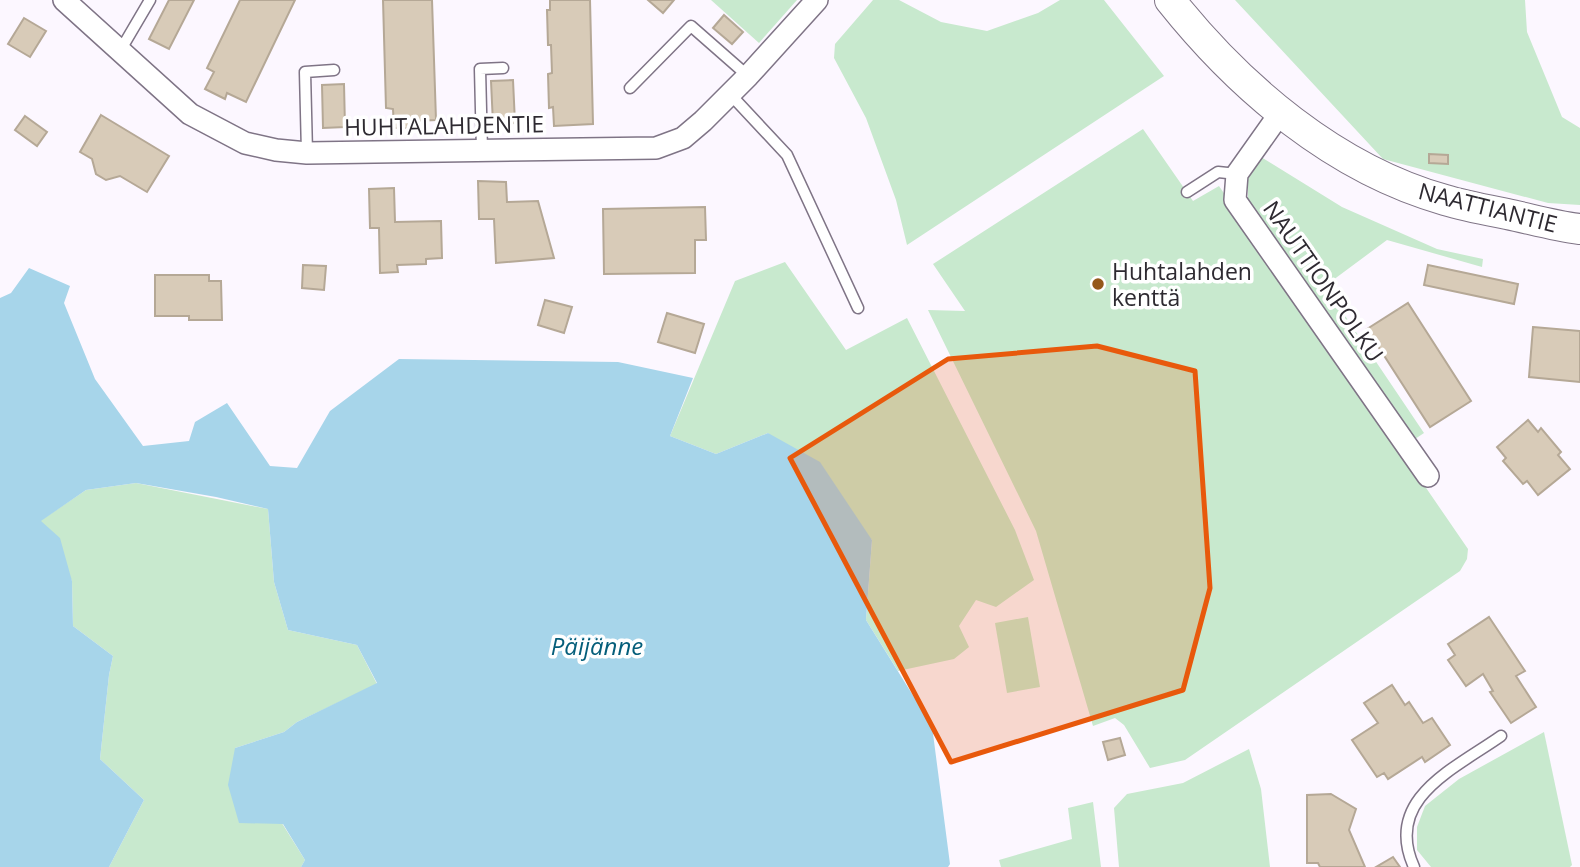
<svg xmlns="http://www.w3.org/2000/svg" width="1580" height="867" font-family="'Open Sans',sans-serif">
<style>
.green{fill:#c8e9ce}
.water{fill:#a7d5ea}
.building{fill:#d8cbb8;stroke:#b5a896;stroke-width:2}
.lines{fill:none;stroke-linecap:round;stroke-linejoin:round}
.lane-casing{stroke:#7f7486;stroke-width:13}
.street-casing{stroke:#7f7486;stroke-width:24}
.secondary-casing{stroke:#7f7486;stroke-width:32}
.lane{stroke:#fff;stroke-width:10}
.street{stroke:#fff;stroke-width:21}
.secondary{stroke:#fff;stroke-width:30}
.marked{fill:#e8590c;fill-opacity:0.2;stroke:#e8590c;stroke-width:5;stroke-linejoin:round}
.poi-dot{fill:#95581a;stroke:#fff;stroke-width:2.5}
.labels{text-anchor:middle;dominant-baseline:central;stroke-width:7;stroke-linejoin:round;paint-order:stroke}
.street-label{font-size:23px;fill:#2e2a31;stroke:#fff}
.poi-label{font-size:23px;fill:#2e2a31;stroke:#fff;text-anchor:start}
.water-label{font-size:24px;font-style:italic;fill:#055e7a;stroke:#fff}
</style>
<rect width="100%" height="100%" fill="#fcf7ff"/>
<g class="green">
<path d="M711,0H797L759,43Z"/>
<path d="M873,0H899L941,22L987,31L1038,13L1060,0H1104L1164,76L907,245L896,200L866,118L834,58L835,44Z"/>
<path d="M1235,0H1525L1527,32L1562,117L1580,128V205L1548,203L1383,159Z"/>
<path d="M1143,129L1193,201L1219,186L1468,549L1467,559L1460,571L1185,760L1150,768L1124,725L1115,718L1093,726L1036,531L928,310L965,311L933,264Z"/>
<path d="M1261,157L1342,207L1437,249L1483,259L1482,267L1387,240L1325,286L1424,433L1415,439L1248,202V174Z"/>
<path d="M785,262L846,350L907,318L1015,530L1034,580L996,607L976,600L959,626L969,647L954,659L898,671L866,620L872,540L768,433L716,454L670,436L735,281Z"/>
<path d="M136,483L268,509L274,582L288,630L357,645L377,684L297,722L284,732L235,748L305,860L301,867H109L144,800L100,759L109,675L113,656L73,626L72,581L40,521L86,490Z"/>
<path d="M1028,617L1040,687L1007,693L995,623Z"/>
<path d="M1544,732L1572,865L1570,867H1431L1417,850V827L1425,806L1459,779Z"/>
<path d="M1249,749L1261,789L1270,867H1119L1114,808L1127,794L1183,783Z"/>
<path d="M1093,802L1101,867H1001L999,860L1072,839L1068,808Z"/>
</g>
<path class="water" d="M29,268L70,286L64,303L95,379L143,446L189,441L195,422L227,403L270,466L297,468L330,411L399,359L618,362L693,378L670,436L716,454L768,433L820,462L872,540L866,620L932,726L950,864L948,867H301L305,860L283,824L239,823L228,785L235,748L284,732L297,722L377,683L357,645L288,630L274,582L268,509L216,497L136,483L86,490L41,521L60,538L72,581L73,626L113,656L109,675L100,759L144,800L109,867H0V298L11,293Z"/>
<g class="building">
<path d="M169,0H194L169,49L149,39Z"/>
<path d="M240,0H295L246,102L227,93L225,99L205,89L214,72L207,68Z"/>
<path d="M383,0H432L436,120L415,121V128H394L393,109L386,108Z"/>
<path d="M550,0H590L593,124L554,126L553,107L549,108L548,74L552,73L551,45H548L547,10H550Z"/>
<path d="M648,0H674L663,13Z"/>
<path d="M724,15L743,32L732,44L713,28Z"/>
<path d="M24,18L46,31L30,57L8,44Z"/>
<path d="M513,80L515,123L493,124L491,81Z"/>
<path d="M344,84L345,127L323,128L322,85Z"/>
<path d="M101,115L169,156L147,192L120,176L106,180L96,174L92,159L80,152Z"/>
<path d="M25,116L47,132L37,146L15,130Z"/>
<path d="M1429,154L1448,155V164L1429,163Z"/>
<path d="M478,181L506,182L507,202L538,201L554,258L496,263L494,219H479Z"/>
<path d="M394,188L395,222L441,221L442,258L426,259V264L397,265L398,272L380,273L379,228H370L369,189Z"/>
<path d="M705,207L706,240H695V273L604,274L603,209Z"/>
<path d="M303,265L326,266L324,290L302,288Z"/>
<path d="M1428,265L1518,284L1514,304L1424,285Z"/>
<path d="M155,275H209V281H221L222,320H189V316H155Z"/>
<path d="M545,300L572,307L564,333L538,325Z"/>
<path d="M1408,303L1471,401L1430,427L1367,329Z"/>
<path d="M667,313L704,324L695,353L658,342Z"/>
<path d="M1533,327L1580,331V382L1529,377Z"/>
<path d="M1528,420L1538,432L1541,428L1561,452L1558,455L1570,469L1538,495L1527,481L1523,484L1503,461L1506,458L1497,447Z"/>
<path d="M1489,617L1525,671L1516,676L1536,707L1511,723L1490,692L1493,691L1483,674L1466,686L1448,660L1455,655L1448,644Z"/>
<path d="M1392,685L1405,705L1409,702L1423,723L1432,718L1450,745L1425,762L1422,757L1388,779L1384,773L1377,777L1352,740L1378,723L1364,703Z"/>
<path d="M1120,738L1125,755L1108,760L1103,742Z"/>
<path d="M1331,794L1356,809L1349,830L1365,867H1320L1318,863H1307V795Z"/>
<path d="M1393,857L1400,867H1376Z"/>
</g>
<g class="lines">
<defs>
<g id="lane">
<path d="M120,51L150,0"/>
<path d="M630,88L691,26L748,76"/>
<path d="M730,94L787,155L858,308"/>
<path d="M482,151L480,69L503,68"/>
<path d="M307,153L305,72L334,70"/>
<path d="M1187,192L1218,172L1237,174"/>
<path d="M1414,867C1383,799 1454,769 1501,736"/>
</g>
<g id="street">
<path d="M64,0L190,114L245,143L276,150L307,153L656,148L683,138L703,121L748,76L817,0"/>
<path d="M1281,112L1237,174L1235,200L1428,476"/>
</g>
<path id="secondary" d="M1170,0C1240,88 1335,169 1445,200C1465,206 1487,210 1507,214C1531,219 1555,226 1580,229"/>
</defs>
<use href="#lane" class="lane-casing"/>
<use href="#street" class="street-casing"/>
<use href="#secondary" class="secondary-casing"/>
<use href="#lane" class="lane"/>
<use href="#street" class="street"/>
<use href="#secondary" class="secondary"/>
</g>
<path class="marked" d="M1097,346L1195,371L1210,588L1183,690L951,762L790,458L948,359Z"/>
<circle class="poi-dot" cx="1098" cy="284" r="7"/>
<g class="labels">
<g class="street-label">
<text transform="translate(444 125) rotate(-1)">HUHTALAHDENTIE</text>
<text transform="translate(1488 207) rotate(14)">NAATTIANTIE</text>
<text transform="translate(1324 281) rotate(55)">NAUTTIONPOLKU</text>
</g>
<g class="poi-label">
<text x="1112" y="271">Huhtalahden<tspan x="1112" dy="26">kenttä</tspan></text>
</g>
<g class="water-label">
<text x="597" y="645">Päijänne</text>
</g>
</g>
</svg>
